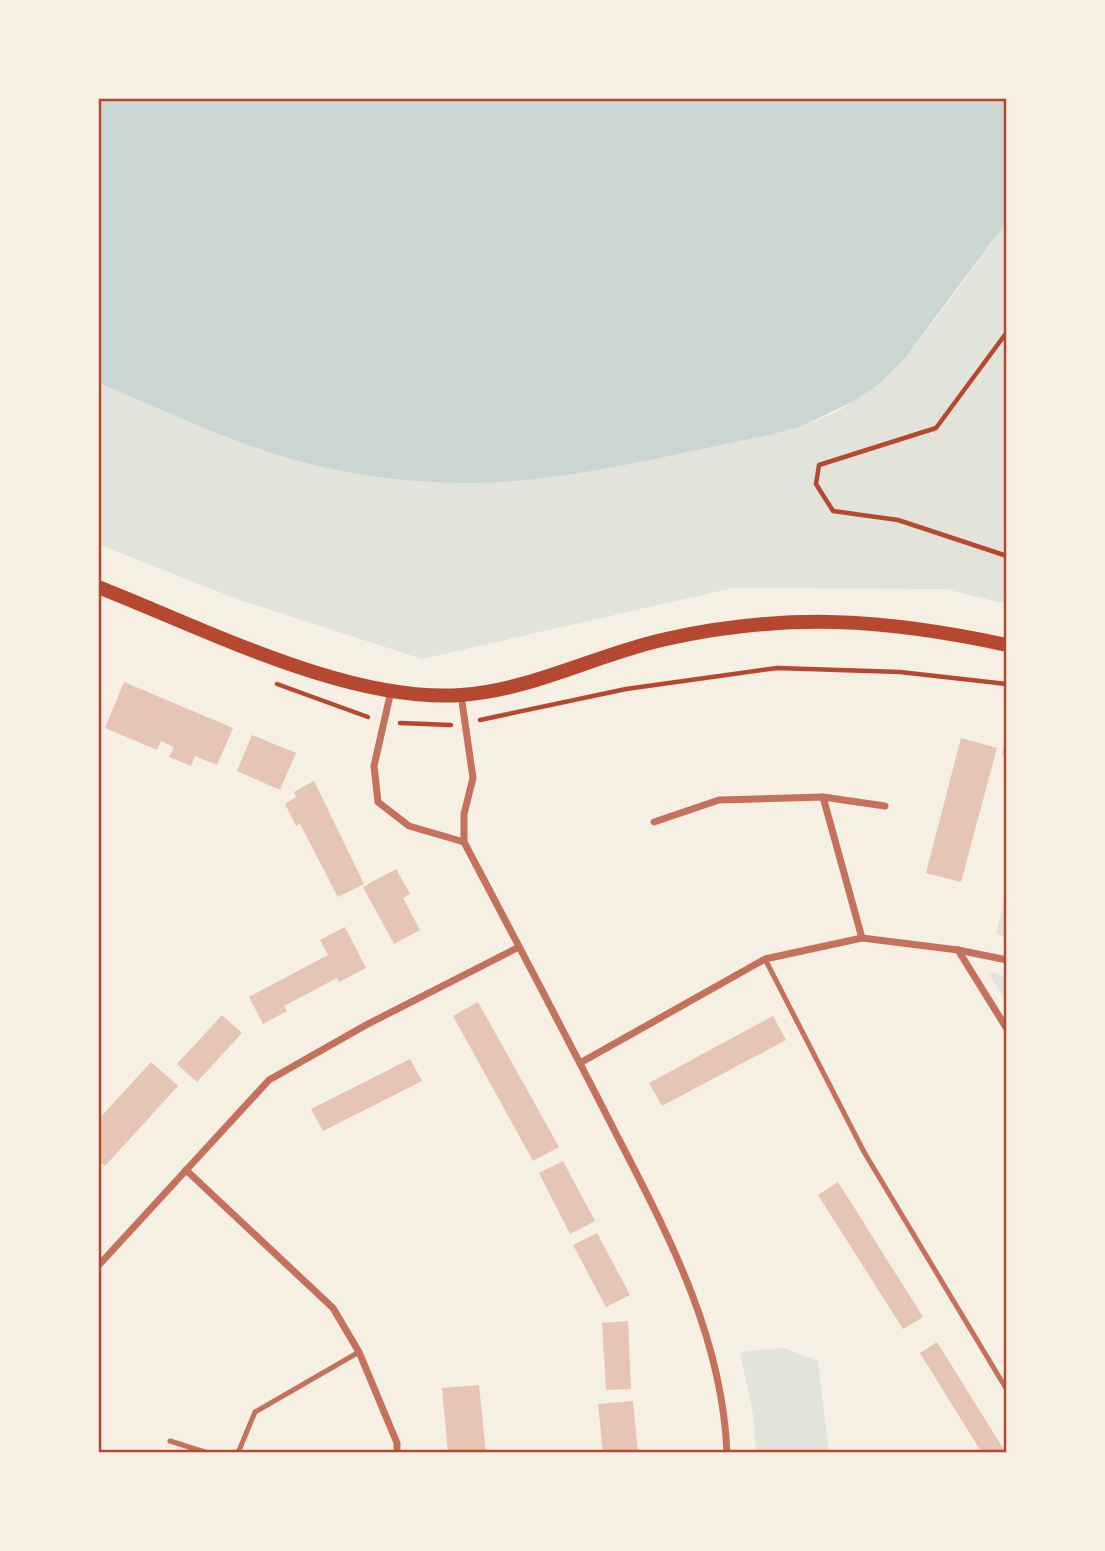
<svg xmlns="http://www.w3.org/2000/svg" width="1105" height="1551" font-family="'Source Sans 3',sans-serif">
<style>
.green{fill:#e2e4dc}
.water{fill:#c9d6d2}
.building{fill:#e6c5b7}
.lines{fill:none;stroke-linecap:round;stroke-linejoin:round}
.path{stroke:#b5482f;stroke-width:4.5}
.service{stroke:#c5725c;stroke-width:5}
.minor{stroke:#c5725c;stroke-width:7}
.secondary{stroke:#b5482f;stroke-width:14}
.neatline{fill:none;stroke:#b5482f;stroke-width:2.5}
</style>
<rect width="100%" height="100%" fill="#f6efe4"/>
<g class="green">
<path d="M1007,221V604L945,589L733,588L422,659L237,599L98,544V383L281,456L770,435C798,427 831,418 854,401C918,354 960,284 1007,221Z"/>
<path d="M1007,888V937L996,934Z"/>
<path d="M987,971L1007,977V1003Z"/>
<path d="M784,1348L818,1361L829,1453H756L753,1414L740,1352Z"/>
</g>
<path class="water" d="M98,98H1007V221L905,358L878,385L852,402L802,426L770,435C685,451 599,474 513,481C437,487 354,478 281,456C219,437 158,407 98,383Z"/>
<g class="building">
<path d="M124,682L233,728L217,765L195,756L191,766L169,757L174,747L161,741L157,750L105,728Z"/>
<path d="M252,735L296,753L280,790L237,771Z"/>
<path d="M1006,736H1007V756L1002,755Z"/>
<path d="M961,738L997,748L961,882L926,873Z"/>
<path d="M314,781L364,884L338,897L300,824L296,826L285,804L296,797L294,792Z"/>
<path d="M396,869L410,894L403,898L420,930L394,944L363,887Z"/>
<path d="M345,927L366,968L339,982L337,978L284,1006L287,1011L263,1024L249,997L328,955L320,940Z"/>
<path d="M478,1002L559,1147L533,1161L453,1016Z"/>
<path d="M222,1015L242,1033L197,1082L177,1064Z"/>
<path d="M773,1016L786,1040L662,1106L649,1083Z"/>
<path d="M410,1059L422,1081L323,1131L311,1109Z"/>
<path d="M151,1062L178,1086L105,1166L98,1160V1120Z"/>
<path d="M563,1161L595,1221L570,1234L539,1173Z"/>
<path d="M838,1182L923,1317L903,1329L818,1195Z"/>
<path d="M597,1233L630,1295L606,1307L573,1245Z"/>
<path d="M628,1321L631,1389L606,1390L602,1323Z"/>
<path d="M937,1342L1006,1453H982L920,1353Z"/>
<path d="M479,1385L486,1453H448L442,1388Z"/>
<path d="M633,1401L638,1453H603L598,1404Z"/>
</g>
<g class="lines">
<g class="path">
<path d="M1007,332L936,428L819,465L816,484L833,511L898,520L1007,556"/>
<path d="M277,684L368,717"/>
<path d="M480,720L626,689L777,668L900,672L1007,684"/>
<path d="M400,723L451,725"/>
</g>
<g class="service">
<path d="M765,959L864,1152L1007,1390"/>
<path d="M170,1441L208,1453"/>
<path d="M238,1453L255,1412L359,1352"/>
</g>
<g class="minor">
<path d="M391,691L374,766L378,802L409,826L464,842"/>
<path d="M461,695L473,778L464,814V842C512,933 560,1024 607,1116C662,1224 722,1329 727,1453"/>
<path d="M823,797L885,806"/>
<path d="M654,822L719,800L823,797L862,938"/>
<path d="M958,950L1007,1029"/>
<path d="M580,1063L765,959L862,938L958,950L1007,960"/>
<path d="M186,1170L333,1308L359,1352L397,1443V1453"/>
<path d="M98,1266L269,1080L366,1025L519,947"/>
</g>
<path class="secondary" d="M98,587C203,628 348,703 461,695C533,690 597,654 666,639C787,612 887,619 1007,645"/>
</g>
<rect width="1105" height="1551" fill="none" stroke="#f6efe4" stroke-width="200"/>
<rect x="100" y="100" width="905" height="1351" class="neatline"/>
</svg>
